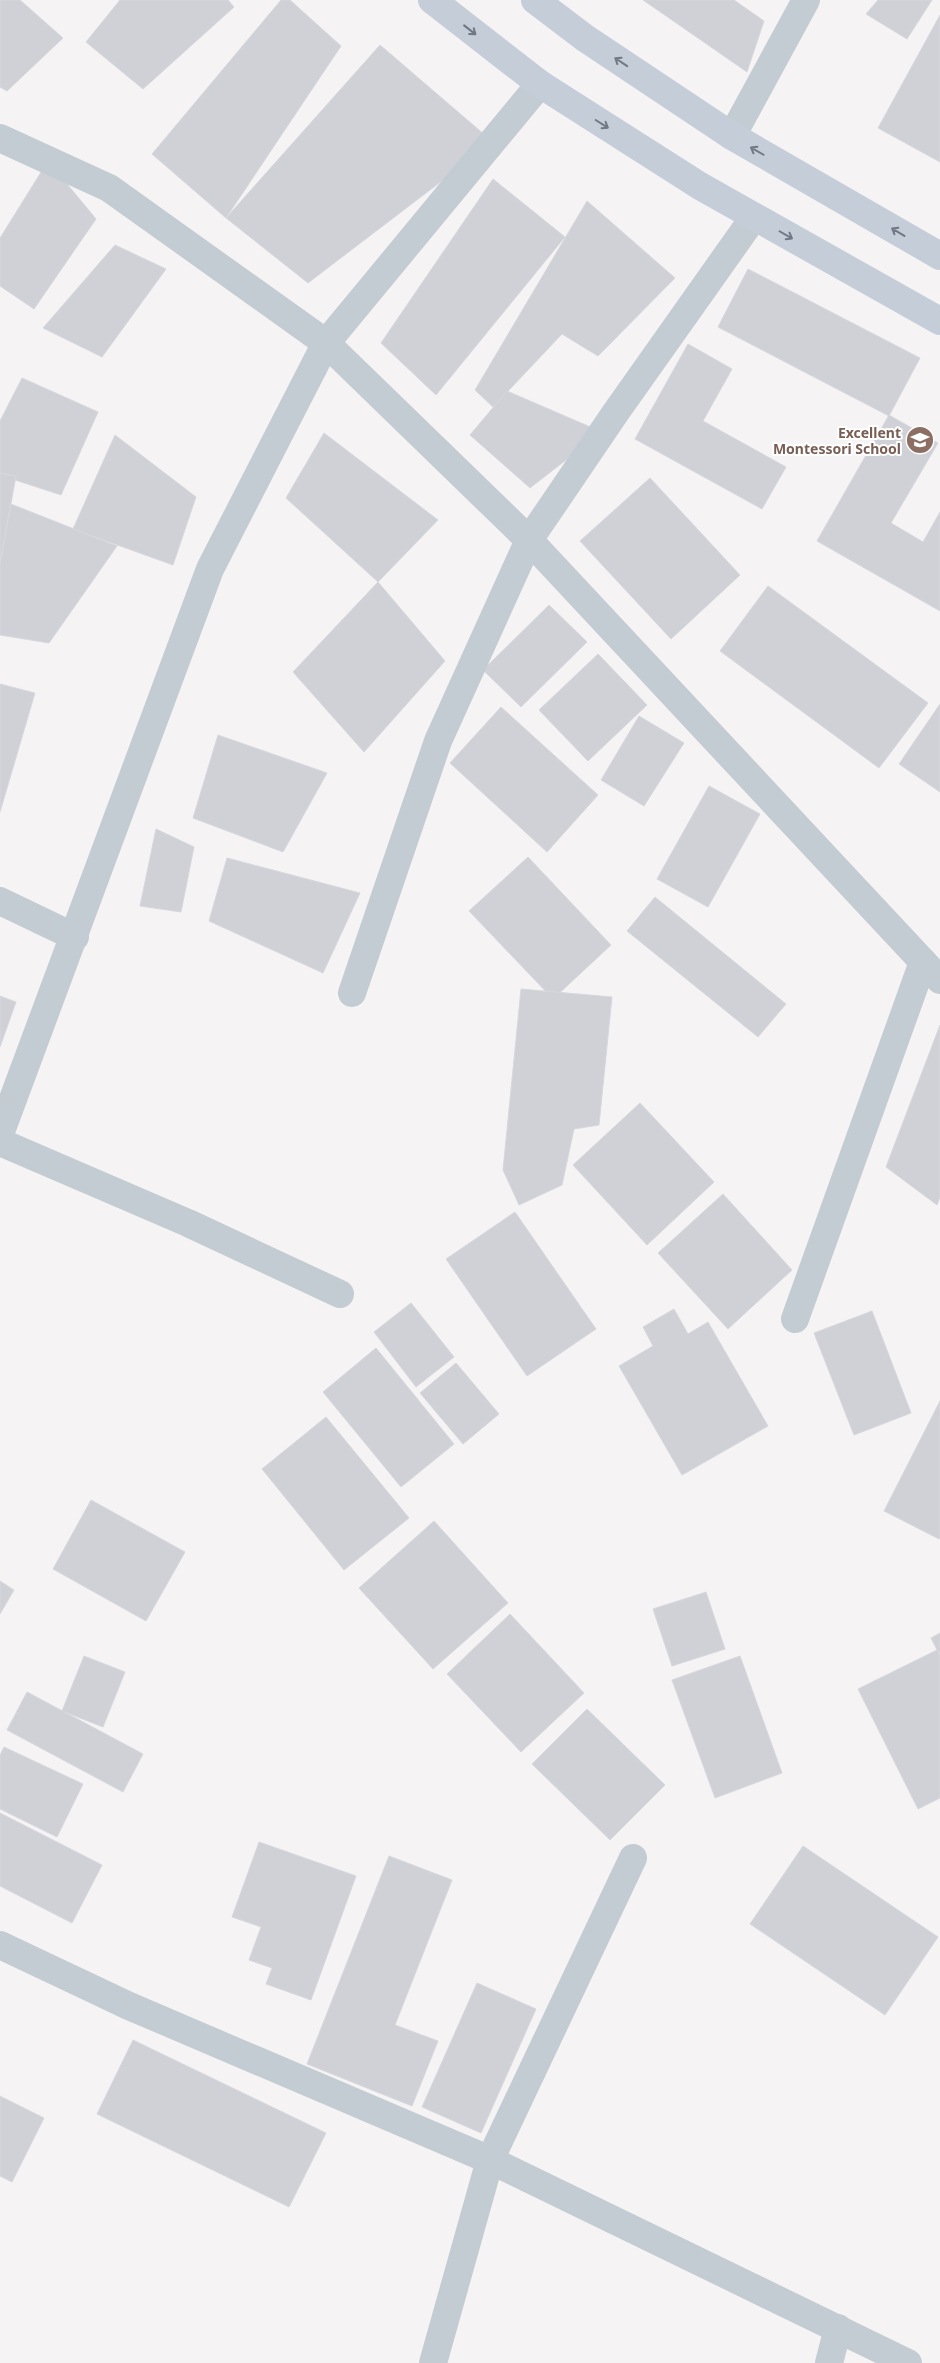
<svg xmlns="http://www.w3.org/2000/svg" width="940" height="2363" font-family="'Noto Sans',sans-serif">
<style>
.building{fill:#cfd1d7;stroke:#d7d8de}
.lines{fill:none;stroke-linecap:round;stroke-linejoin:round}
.minor{stroke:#c4ccd3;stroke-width:28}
.secondary{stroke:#c4cdd8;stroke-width:28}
.oneway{stroke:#6f7884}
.labels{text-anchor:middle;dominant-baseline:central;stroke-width:4;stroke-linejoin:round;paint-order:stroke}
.education-label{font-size:14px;font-weight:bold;fill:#785e54;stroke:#fff;text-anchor:end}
</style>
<rect width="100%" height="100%" fill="#f5f3f3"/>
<g class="building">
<path d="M0,0H20L63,38L7,91L0,87Z"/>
<path d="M120,0H228L234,7L143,89L86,42Z"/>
<path d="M281,0H290L341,46L226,218L152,154Z"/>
<path d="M643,0H734L764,21L747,72Z"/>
<path d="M878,0H932L907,39L866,14Z"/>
<path d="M940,15V162L878,128Z"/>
<path d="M380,45L493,142L308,283L226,218Z"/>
<path d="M48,161L96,219L34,309L0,286V238Z"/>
<path d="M493,179L565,237L436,395L381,343Z"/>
<path d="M587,201L675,278L598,356L562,334L493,407L475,390Z"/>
<path d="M115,245L166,269L102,357L43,328Z"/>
<path d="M748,269L920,358L889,416L718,327Z"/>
<path d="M688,344L732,369L703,421L786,467L762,509L635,439Z"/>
<path d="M22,378L98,412L61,495L0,475V421Z"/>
<path d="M507,391L602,432L530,488L470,435Z"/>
<path d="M889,415L938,443L891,523L923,542L940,512V611L817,541Z"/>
<path d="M324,433L438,520L378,582L286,498Z"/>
<path d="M115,435L196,497L173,565L73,529Z"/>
<path d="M0,473L16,476L0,564Z"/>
<path d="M650,478L740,575L671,639L580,541Z"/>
<path d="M11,504L117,546L49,643L0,635V564Z"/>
<path d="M378,582L445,661L364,752L293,672Z"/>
<path d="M768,586L928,703L879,768L720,651Z"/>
<path d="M549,605L587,642L521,707L483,670Z"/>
<path d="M598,654L647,705L588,761L539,710Z"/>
<path d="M0,684L35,693L0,812Z"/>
<path d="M940,704V792L899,764Z"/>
<path d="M501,707L598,795L547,852L450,763Z"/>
<path d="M639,716L684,743L644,806L601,780Z"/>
<path d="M218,735L327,773L283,852L193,818Z"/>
<path d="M709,786L760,814L708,907L657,879Z"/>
<path d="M156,829L194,847L181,912L140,906Z"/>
<path d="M528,857L611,945L553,999L469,911Z"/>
<path d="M227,858L360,893L323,973L209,921Z"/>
<path d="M655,897L786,1004L758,1037L627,931Z"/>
<path d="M521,989L612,997L599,1125L574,1129L562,1185L519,1205L503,1170Z"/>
<path d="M0,996L16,1002L0,1047Z"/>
<path d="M940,1025V1197L937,1205L886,1167Z"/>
<path d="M640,1103L714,1182L647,1245L573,1165Z"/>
<path d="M723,1194L792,1270L728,1329L658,1253Z"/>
<path d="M515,1212L596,1329L527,1376L446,1259Z"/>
<path d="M411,1303L454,1357L416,1387L374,1332Z"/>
<path d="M674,1309L688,1334L708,1322L768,1426L682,1475L619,1366L653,1346L643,1327Z"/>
<path d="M872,1311L911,1413L854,1435L814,1333Z"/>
<path d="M376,1348L454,1444L401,1487L323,1392Z"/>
<path d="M456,1363L499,1414L463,1444L420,1393Z"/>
<path d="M940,1401V1537L939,1539L884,1511Z"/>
<path d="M326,1417L409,1518L344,1570L262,1469Z"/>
<path d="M91,1500L185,1552L146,1621L53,1569Z"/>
<path d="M434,1521L508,1603L433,1669L359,1588Z"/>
<path d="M0,1581L14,1590L0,1614Z"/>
<path d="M706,1592L725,1649L672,1666L653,1609Z"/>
<path d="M510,1614L584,1693L521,1752L447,1674Z"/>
<path d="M940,1633V1656L931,1638Z"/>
<path d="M937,1650L940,1656V1798L918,1809L858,1689Z"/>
<path d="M84,1656L125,1672L103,1727L62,1711Z"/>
<path d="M740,1656L782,1773L715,1798L672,1680Z"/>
<path d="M27,1692L143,1754L123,1792L7,1730Z"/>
<path d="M587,1709L665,1785L610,1840L532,1764Z"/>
<path d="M4,1747L83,1784L57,1837L0,1809V1755Z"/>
<path d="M0,1813L102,1865L72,1923L0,1886Z"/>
<path d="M259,1842L356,1876L311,2000L266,1984L272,1968L249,1960L261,1927L232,1917Z"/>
<path d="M803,1846L938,1937L885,2015L750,1924Z"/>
<path d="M389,1856L452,1880L395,2025L438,2041L412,2106L307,2064Z"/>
<path d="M477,1983L536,2009L481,2133L422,2107Z"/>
<path d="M133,2040L326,2133L289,2207L97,2114Z"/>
<path d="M0,2096L44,2118L12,2182L0,2176Z"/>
</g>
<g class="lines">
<g class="minor">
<path d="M540,84L326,343L529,540L940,980"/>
<path d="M732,136L806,0"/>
<path d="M0,138L109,188L326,343L210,569L0,1134"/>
<path d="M0,901L75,937"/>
<path d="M352,993L438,741L529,540L616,412L754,217"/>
<path d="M0,1142L188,1223L340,1294"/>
<path d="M795,1319L923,962"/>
<path d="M0,1945L129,2006L490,2160L908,2363"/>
<path d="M433,2363L490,2160L633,1858"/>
<path d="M829,2363L838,2328"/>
</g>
<g class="secondary">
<path d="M432,0L540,84L700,186L940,321"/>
<path d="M535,0L585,38L732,136L940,256"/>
</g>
</g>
<defs><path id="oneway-shaft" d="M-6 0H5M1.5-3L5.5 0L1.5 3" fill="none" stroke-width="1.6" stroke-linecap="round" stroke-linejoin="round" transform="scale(1.25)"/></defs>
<g class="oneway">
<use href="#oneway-shaft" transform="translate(470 30) rotate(38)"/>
<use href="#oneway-shaft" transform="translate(621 62) rotate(-146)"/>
<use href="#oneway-shaft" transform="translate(602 124) rotate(32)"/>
<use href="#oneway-shaft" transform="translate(757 151) rotate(-150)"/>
<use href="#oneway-shaft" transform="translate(898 232) rotate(-149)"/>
<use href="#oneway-shaft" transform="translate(786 235) rotate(30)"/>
</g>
<defs>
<symbol id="school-disc" viewBox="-11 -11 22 22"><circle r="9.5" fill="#8d6e63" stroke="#fff"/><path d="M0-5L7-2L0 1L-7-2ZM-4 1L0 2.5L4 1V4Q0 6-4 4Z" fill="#fff"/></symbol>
</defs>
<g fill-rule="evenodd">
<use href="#school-disc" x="904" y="424" width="32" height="32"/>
</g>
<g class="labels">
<g class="education-label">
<text x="901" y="432">Excellent<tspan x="901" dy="16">Montessori School</tspan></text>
</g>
</g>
</svg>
